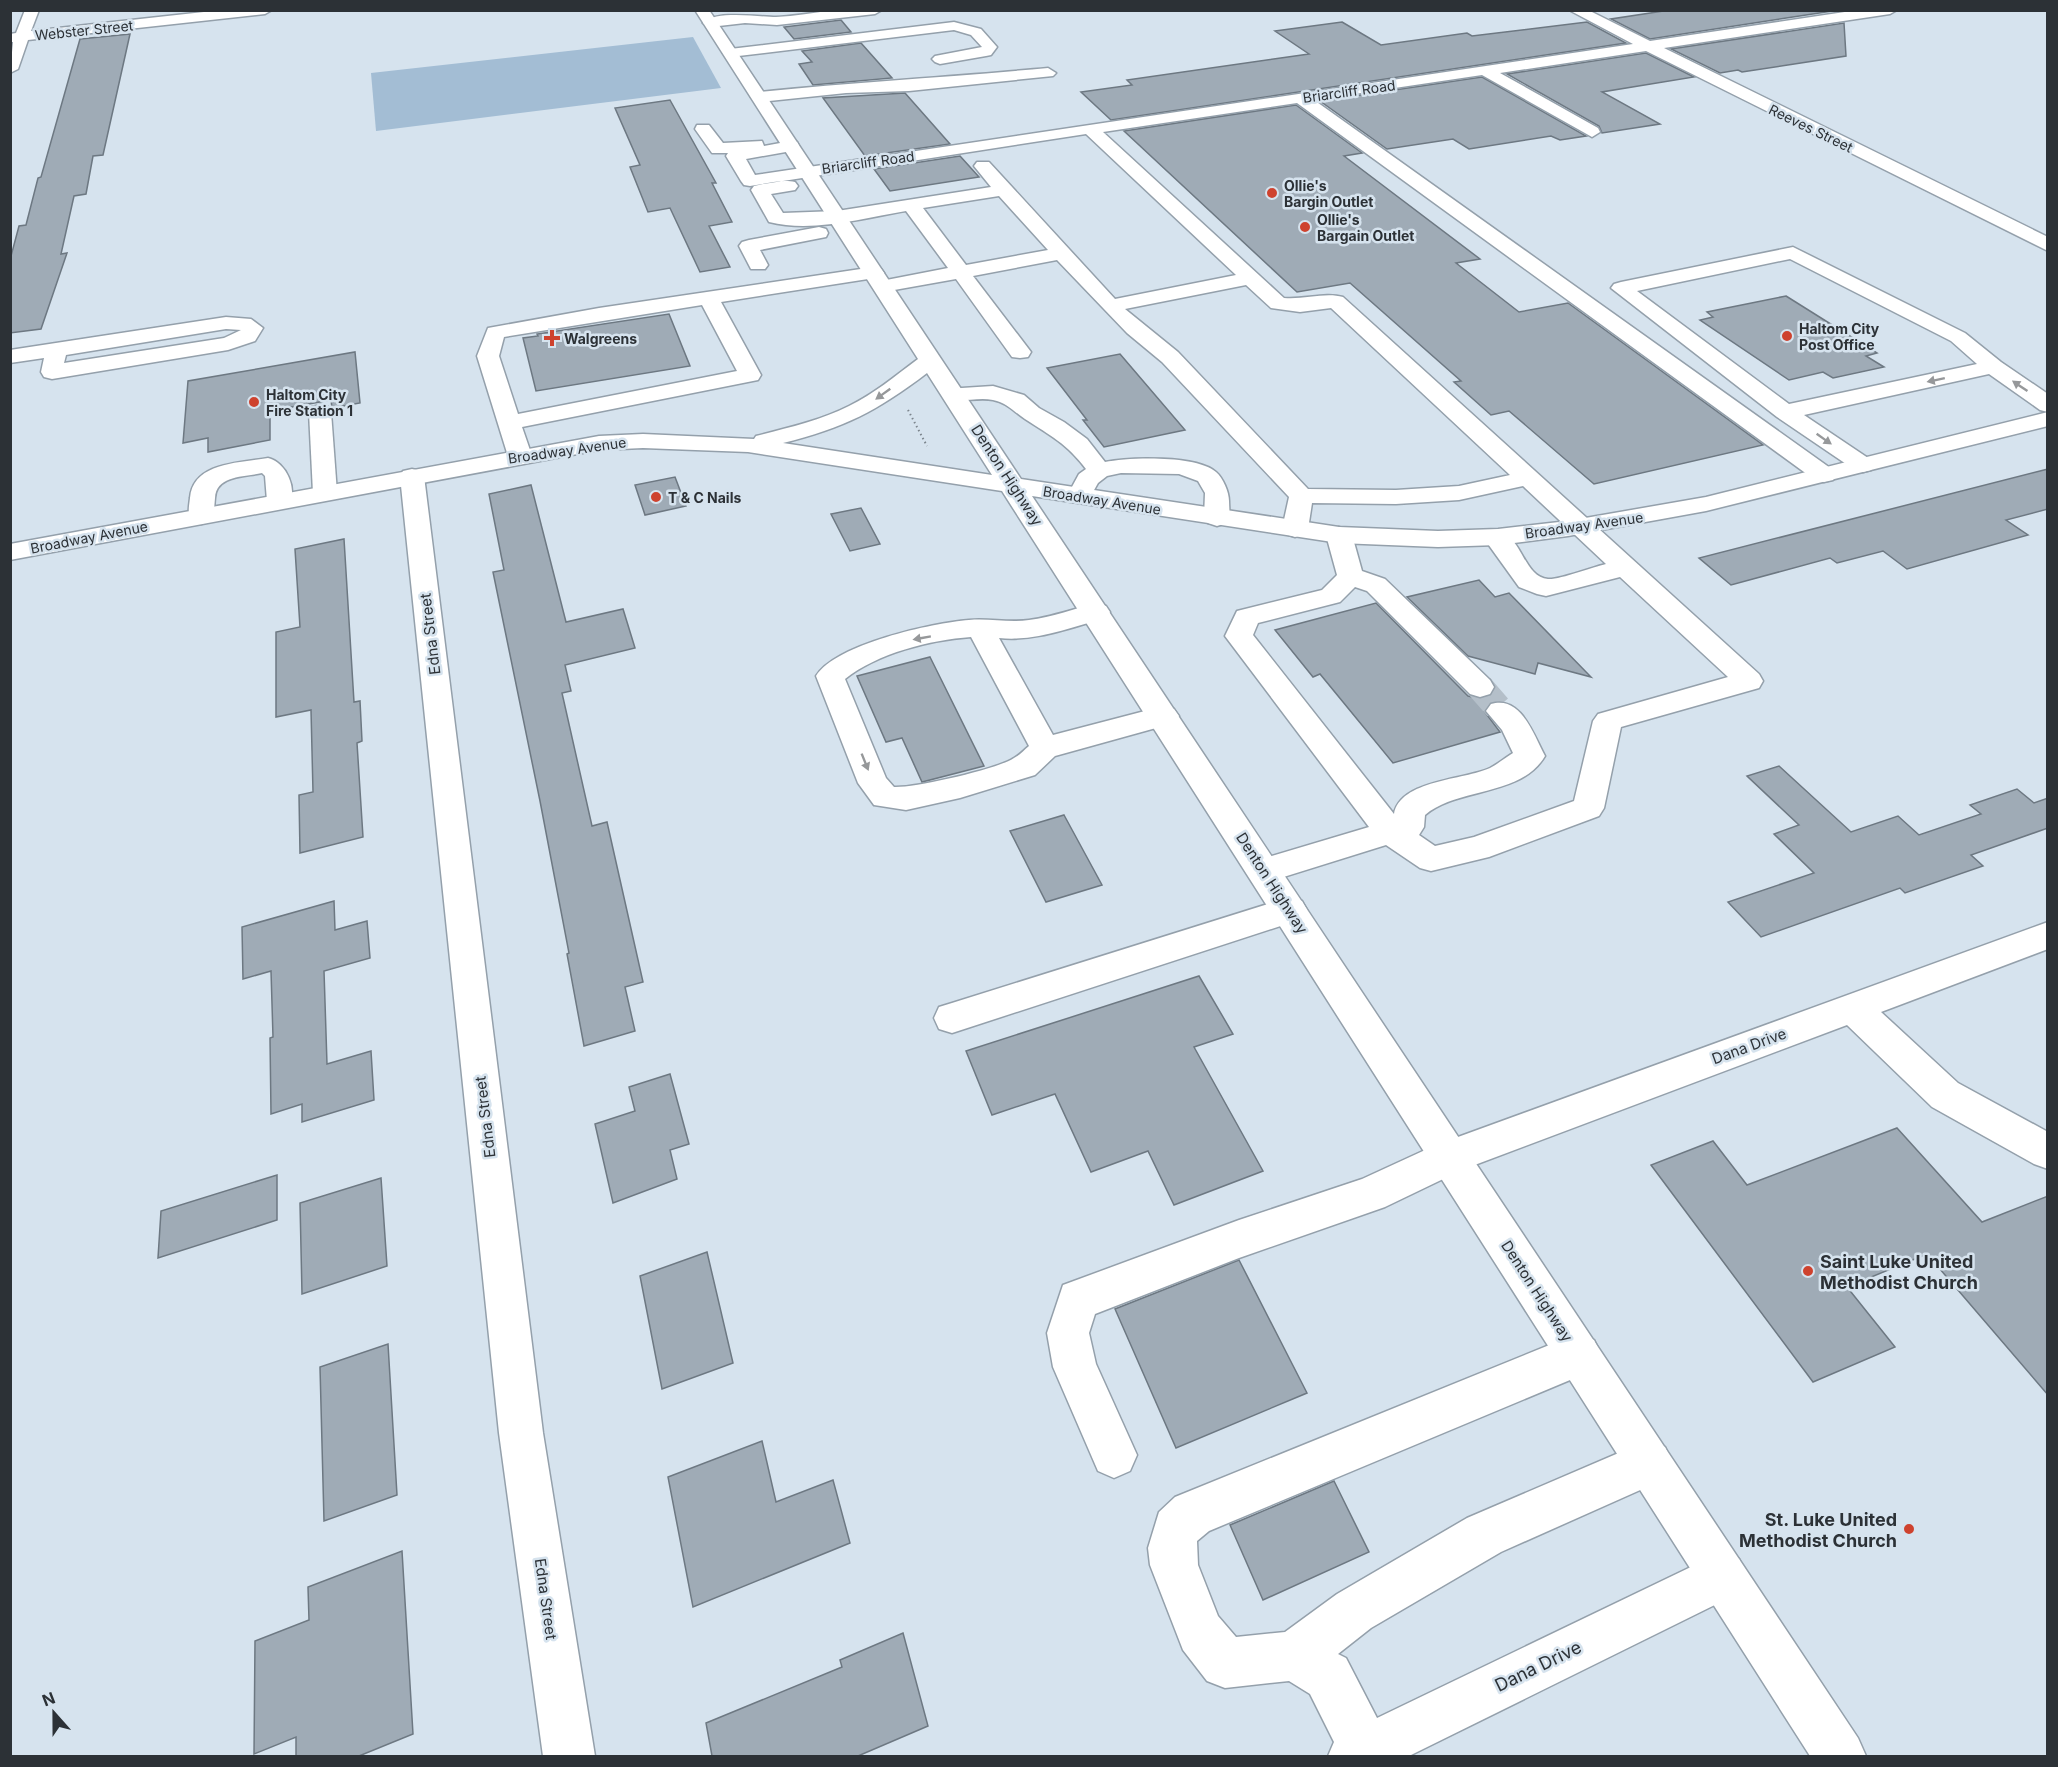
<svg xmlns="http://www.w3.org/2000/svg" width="2058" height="1767" font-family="Inter,sans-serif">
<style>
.green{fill:#a3bdd4}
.building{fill:#9fabb6;stroke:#6d7882;stroke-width:1.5}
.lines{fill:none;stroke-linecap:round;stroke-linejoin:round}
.minor-tunnel{stroke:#b4bfc9;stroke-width:27;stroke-dasharray:27 14;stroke-linecap:butt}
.minor-casing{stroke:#94a0ab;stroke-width:3}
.major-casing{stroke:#94a0ab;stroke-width:3}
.path{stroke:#7c858d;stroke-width:2;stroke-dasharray:1.5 3;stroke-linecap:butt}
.minor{fill:#fff;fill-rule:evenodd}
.major{fill:#fff;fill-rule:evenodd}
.oneway{fill:#96989a}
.poi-dot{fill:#ce422e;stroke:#d6e3ee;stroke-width:2}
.labels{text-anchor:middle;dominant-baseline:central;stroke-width:5;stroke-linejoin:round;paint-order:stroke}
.far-street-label{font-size:14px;fill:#2c3136;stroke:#d6e3ee}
.far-poi-label{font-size:14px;font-weight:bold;fill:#2c3136;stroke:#d6e3ee;text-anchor:start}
.street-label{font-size:15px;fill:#2c3136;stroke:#d6e3ee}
.near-poi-label{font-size:18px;font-weight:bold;fill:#2c3136;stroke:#d6e3ee;text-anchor:start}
.near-street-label{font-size:18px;fill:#2c3136;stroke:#d6e3ee}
</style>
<rect width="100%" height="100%" fill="#d6e3ee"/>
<path class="green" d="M693,37L721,88L376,131L371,73Z"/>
<g class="building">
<path d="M1670,10H1839L1650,39L1611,19Z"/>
<path d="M841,20L851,32L794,39L784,27Z"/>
<path d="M1342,22L1381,45L1467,33L1472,36L1587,22L1626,43L1111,120L1081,92L1132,85L1127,80L1309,54L1275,31Z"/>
<path d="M1844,23L1846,56L1742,72L1738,70L1720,73L1671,49Z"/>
<path d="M130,34L103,155L93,156L86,194L74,196L61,254L67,253L41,329L10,333L11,256L19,226L26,225L38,178L41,177L80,39Z"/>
<path d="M861,43L892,78L813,85L799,64L812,62L802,51Z"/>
<path d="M1646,53L1694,77L1602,92L1660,124L1602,133L1599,126L1507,74Z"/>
<path d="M1482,77L1586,136L1560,140L1551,136L1469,149L1453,139L1387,149L1320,101Z"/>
<path d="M905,93L950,144L865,156L823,98Z"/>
<path d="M670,100L716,183H712L732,222L709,226L730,267L700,272L670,208L648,212L630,167L640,165L615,108Z"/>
<path d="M1296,105L1362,153L1344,156L1480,259L1456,263L1519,312L1568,303L1763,445L1594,484L1509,411L1491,415L1454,382L1461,381L1350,283L1297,292L1124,131Z"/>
<path d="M960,156L979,177L890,191L874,169Z"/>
<path d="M1786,296L1877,353L1866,356L1884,367L1833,378L1823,372L1789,380L1700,320L1713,317L1707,312Z"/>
<path d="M669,314L690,366L536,391L523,338L538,336L537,334Z"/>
<path d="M355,352L360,403L332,408L331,400L270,411V440L208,452V438L183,443L188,381Z"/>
<path d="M1120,354L1185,430L1104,447L1083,420H1087L1047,368Z"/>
<path d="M2048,469V509L2006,520L2028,535L1907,569L1883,551L1837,563L1830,558L1731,585L1699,558Z"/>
<path d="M675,477L686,506L645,515L635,485Z"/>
<path d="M531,485L566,622L623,609L635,648L565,665L571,691L562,693L592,826L607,822L643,982L625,987L635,1031L584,1046L567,954L569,953L540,801L493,572L504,570L489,494Z"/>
<path d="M861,508L880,544L850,551L831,514Z"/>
<path d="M344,539L354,702L360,701L362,741L357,743L363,837L300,853L299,795L313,792L311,710L276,717V632L300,627L295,549Z"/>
<path d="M1479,580L1495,597L1509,593L1591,677L1538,663L1535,674L1468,656L1407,597Z"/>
<path d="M1376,603L1468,696L1481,699L1493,693L1500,701L1489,703L1484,711L1500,732L1393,763L1320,674L1313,677L1275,630Z"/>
<path d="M930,657L984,766L922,782L902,738L886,742L857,676Z"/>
<path d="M1779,766L1851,832L1898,816L1919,835L1981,814L1970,805L2017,789L2034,803L2048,798V828L1971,855L1983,866L1905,893L1900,888L1761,937L1728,902L1814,873L1774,834L1799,825L1747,776Z"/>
<path d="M1064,815L1102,885L1046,902L1010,831Z"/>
<path d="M334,901L335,930L367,921L370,958L324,971L327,1064L371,1051L374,1100L302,1122V1104L271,1114L270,1038L273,1037L271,971L243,979L242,927Z"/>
<path d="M1199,976L1233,1034L1194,1047L1263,1171L1174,1205L1148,1151L1091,1172L1055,1094L992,1115L966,1051Z"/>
<path d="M670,1074L689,1144L670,1150L677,1179L613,1203L595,1124L635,1111L629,1087Z"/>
<path d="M1897,1128L1982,1222L2048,1196V1395L1927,1254L1847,1287L1895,1347L1813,1382L1651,1165L1713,1141L1747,1185Z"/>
<path d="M277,1175V1220L158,1258L161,1211Z"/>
<path d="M381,1178L387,1266L302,1294L300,1203Z"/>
<path d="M707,1252L733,1363L662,1389L640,1276Z"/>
<path d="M1239,1260L1307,1393L1176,1448L1115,1309Z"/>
<path d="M388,1344L397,1495L324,1521L320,1367Z"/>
<path d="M762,1441L776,1502L833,1480L850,1543L693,1607L668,1477Z"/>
<path d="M1334,1481L1369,1552L1263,1600L1230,1525Z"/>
<path d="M402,1551L413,1734L359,1756H296V1737L254,1754L255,1641L309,1620L308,1587Z"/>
<path d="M903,1633L928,1726L858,1756H712L706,1723L842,1667L840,1660Z"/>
</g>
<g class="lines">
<path class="minor-tunnel" d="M1480,687L1501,711"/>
<defs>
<g id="minor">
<path d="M25,10H39L31,31L222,10H272L265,14L28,40L18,69L10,73L13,42H10V34L16,33Z"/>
<path d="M833,10H882L875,14L777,25L745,23L710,27L703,23C715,10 759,17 776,17C795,16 814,13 833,10Z"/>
<path d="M1569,10H1588L1650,41L1858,10H1897L1890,14L1664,48L2048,237V251L1646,51L1500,73L1598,128L1600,132L1592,137L1482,75L1314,100L1833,470L1836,475L1833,480L1824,482L1815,480L1297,103L1103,132L1284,298C1303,300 1325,292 1343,297L1759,674L1763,681L1759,688L1621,727L1604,808L1599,816L1489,857L1431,871L1420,868L1386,845L1264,883L1252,880L1248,871L1252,862L1369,827L1225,636L1237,611L1322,590L1337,575L1326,535L1330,530L1339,527L1348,530L1352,535L1362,571L1385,579L1490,680L1494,687L1490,694L1480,697L1470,694L1367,591L1355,587L1340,602L1258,623L1253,635L1394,814C1400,780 1464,780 1490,768C1498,764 1506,757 1513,753L1502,730L1486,711L1491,704C1521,695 1533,734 1545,756C1521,797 1458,787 1425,815L1424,827L1419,835L1435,846L1474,837L1574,801L1593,721L1598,714L1728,677L1620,577L1546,596L1537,594L1519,587L1483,537L1487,532C1522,523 1520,577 1548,579C1559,580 1593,567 1606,564L1523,486L1459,500L1396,504L1312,503L1308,529L1304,534L1295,537L1286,534L1282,529L1289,497L1162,362L1127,333L1057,260L973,276L1031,352L1028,357L1020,358L1012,357L956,279L883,292L876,290L873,286L876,282L948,268L906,211C863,218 813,233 769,222L751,190L754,186C766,183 783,179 795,182L798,186L795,190L771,194L783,213L837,211L991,187L974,166L977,162H989L1115,299L1236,275L1086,134L750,186L744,185L741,181L726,156L728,153H712L695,129L697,125H709L723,143L762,141L764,146L791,141L797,142L799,146L797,150L746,159L755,175L1633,44ZM999,196L1048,250L966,265L923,208ZM1246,285L1271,308L1300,312L1331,308L1510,475L1459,486L1396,490L1308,489L1178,352L1125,309Z"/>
<path d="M954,22L981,29L997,47L991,55L986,56L940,64L935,62L932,59L935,56L982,47L971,35L954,30L730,57L723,53L730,49Z"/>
<path d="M1048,68L1056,73L1053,76L909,91L846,93L759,102L751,97L759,92C855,82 952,77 1048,68Z"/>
<path d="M819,227L826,229L828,233L826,237L760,250L768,265L765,269H751L739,246L742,242L749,240Z"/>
<path d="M1793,247L1965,333L2001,362L2048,394V412L2040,410L1989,374L1804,415L1871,460L1875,465L1871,470L1863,472L1855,470L1777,417L1611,288L1614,284L1621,282ZM1790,259L1951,341L1977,364L1789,404L1637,291Z"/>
<path d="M874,267L881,269L884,273L881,277L721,302L761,375L758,380L522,427L532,456L528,461L520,463L512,461L508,456L477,356L488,328L599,308ZM702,305L737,371L518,414L499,356L504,337Z"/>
<path d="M226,317L251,319L263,328L255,341L228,350L52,379L44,377L41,372L44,358L10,363V350ZM226,329L241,330L224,338L64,363L66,355Z"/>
<path d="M993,386L1024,395L1039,408L1064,422L1087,439L1105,462C1129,457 1197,455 1216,472C1223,478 1229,492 1229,501C1229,509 1231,516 1226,523L1217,526L1208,523L1204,518L1205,493L1198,481L1179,474L1121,473L1107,476L1098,483L1088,501L1079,503L1070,501L1067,496L1079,474L1086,469C1066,443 1051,436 1025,419C1013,411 1007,403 993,400C977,397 962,403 946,399L943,394L946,389Z"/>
<path d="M320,405L328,407L331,412L337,493L334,498L325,500L316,498L313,493L309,412L312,407Z"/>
<path d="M268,458C286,462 299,490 288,506L279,508L270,506L267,501L265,476L262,473C245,477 216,475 215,498C214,506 215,514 210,521L201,524L192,521C187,514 189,507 190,498C193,462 240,463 268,458Z"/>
<path d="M412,469L421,471L424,476L543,1433L595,1756H543L499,1433L400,476L403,471Z"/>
<path d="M1096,603L1106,606L1110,612L1106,618C1071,627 1036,642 999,638L1053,735L1164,706L1174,709L1179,716L1174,723L1055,756L1035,775L960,798L906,810L874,805L858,783L816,676C836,644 932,623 969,620C989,618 1009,623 1029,620C1052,617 1074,609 1096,603ZM971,637L1029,746C1024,750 1020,755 1014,758C998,769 914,788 894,787L886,778L845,679C878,653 930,640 971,637Z"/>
<path d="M1290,897L1302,901L1307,910L1302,919L952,1033L939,1029L934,1018L939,1007L952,1003Z"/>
<path d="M2048,922V949L1881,1012L1958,1083L2048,1132V1169L2034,1164L1932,1107L1847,1025L1464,1169L1385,1207L1239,1258L1095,1314L1089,1333L1096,1364L1137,1455L1130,1471L1114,1478L1098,1471L1053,1367L1047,1333L1063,1285L1239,1220L1362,1179L1436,1145Z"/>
<path d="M1579,1333L1594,1340L1601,1355L1594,1370L1209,1531L1197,1541L1198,1565L1218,1616L1236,1637L1285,1632L1337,1594L1467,1518L1649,1440L1665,1447L1672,1463L1665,1479L1501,1552L1371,1628L1338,1654L1346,1658L1377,1718L1722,1552L1739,1559L1746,1576L1739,1593L1409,1756H1328L1334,1742L1310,1694L1289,1681L1225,1688L1207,1681L1183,1650L1150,1565L1148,1548L1159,1512L1175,1497Z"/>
</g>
<path id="major" d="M695,10H709L1021,479L1339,527L1438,531L1498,529L1568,521L1706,497L2048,412V426L1706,511L1568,536L1498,545L1438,547L1339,543L1032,496L1858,1738L1866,1756H1810L1002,491L748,452L643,448L599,450L10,560V544L599,436L643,434L754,439L756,436C787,428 819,421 849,406C874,394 895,376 918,359ZM927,373L992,475L783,443C844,428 877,411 927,373Z"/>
</defs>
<use href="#minor" class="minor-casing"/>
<use href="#major" class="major-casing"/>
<path class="path" d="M908,410L927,446"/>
<use href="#minor" class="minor"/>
<use href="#major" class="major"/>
</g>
<defs><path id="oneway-solid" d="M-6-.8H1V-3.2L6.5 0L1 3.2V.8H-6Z" transform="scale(1.5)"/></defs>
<g class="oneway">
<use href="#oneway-solid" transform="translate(1936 380) rotate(168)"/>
<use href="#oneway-solid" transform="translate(2020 386) rotate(-146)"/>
<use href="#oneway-solid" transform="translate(883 394) rotate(144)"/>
<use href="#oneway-solid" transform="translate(1824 439) rotate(35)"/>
<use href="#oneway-solid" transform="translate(922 638) rotate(170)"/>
<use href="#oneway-solid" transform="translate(865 762) rotate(68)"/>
</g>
<g class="poi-dot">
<circle cx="1272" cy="193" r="6"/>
<circle cx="1305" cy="227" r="6"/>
<circle cx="1787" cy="336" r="6"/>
<path d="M549 329h6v6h6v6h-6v6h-6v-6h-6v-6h6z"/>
<circle cx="254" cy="402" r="6"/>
<circle cx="656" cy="497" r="6"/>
<circle cx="1808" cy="1271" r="6"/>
<circle cx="1909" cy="1529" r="6"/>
</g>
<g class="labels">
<g class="far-street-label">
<text transform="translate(84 30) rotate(-6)">Webster Street</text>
<text transform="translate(1349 91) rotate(-8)">Briarcliff Road</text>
<text transform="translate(1811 128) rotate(26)">Reeves Street</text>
<text transform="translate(868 162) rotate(-8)">Briarcliff Road</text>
<text transform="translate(567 450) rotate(-8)">Broadway Avenue</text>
<text transform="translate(1102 500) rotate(9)">Broadway Avenue</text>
<text transform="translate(1584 525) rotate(-8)">Broadway Avenue</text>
<text transform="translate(89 537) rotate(-11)">Broadway Avenue</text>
</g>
<g class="far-poi-label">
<text x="1284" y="185">Ollie's<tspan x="1284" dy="16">Bargin Outlet</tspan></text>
<text x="1317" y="219">Ollie's<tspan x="1317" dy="16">Bargain Outlet</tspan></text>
<text x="1799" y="328">Haltom City<tspan x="1799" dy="16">Post Office</tspan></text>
<text x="564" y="338">Walgreens</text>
<text x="266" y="394">Haltom City<tspan x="266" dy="16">Fire Station 1</tspan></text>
<text x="668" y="497">T &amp; C Nails</text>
</g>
<g class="street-label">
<text transform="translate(1007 475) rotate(57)">Denton Highway</text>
<text transform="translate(430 634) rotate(-97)">Edna Street</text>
<text transform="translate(1272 883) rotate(57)">Denton Highway</text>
<text transform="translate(1749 1046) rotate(-20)">Dana Drive</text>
<text transform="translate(485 1117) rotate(-97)">Edna Street</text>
<text transform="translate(1537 1291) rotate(57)">Denton Highway</text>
<text transform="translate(546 1599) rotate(82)">Edna Street</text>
</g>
<g class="near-poi-label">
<text x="1820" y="1261">Saint Luke United<tspan x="1820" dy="21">Methodist Church</tspan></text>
<text x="1897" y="1519" text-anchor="end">St. Luke United<tspan x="1897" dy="21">Methodist Church</tspan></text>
</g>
<g class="near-street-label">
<text transform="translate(1538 1666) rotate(-26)">Dana Drive</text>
</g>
</g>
<rect width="2058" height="1767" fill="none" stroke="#2c3136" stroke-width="24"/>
<g transform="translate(54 1713) rotate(339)" stroke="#d6e3ee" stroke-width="4.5" paint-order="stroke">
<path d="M0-4.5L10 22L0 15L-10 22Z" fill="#2c3136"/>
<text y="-9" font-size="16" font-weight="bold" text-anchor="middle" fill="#2c3136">N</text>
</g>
</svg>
